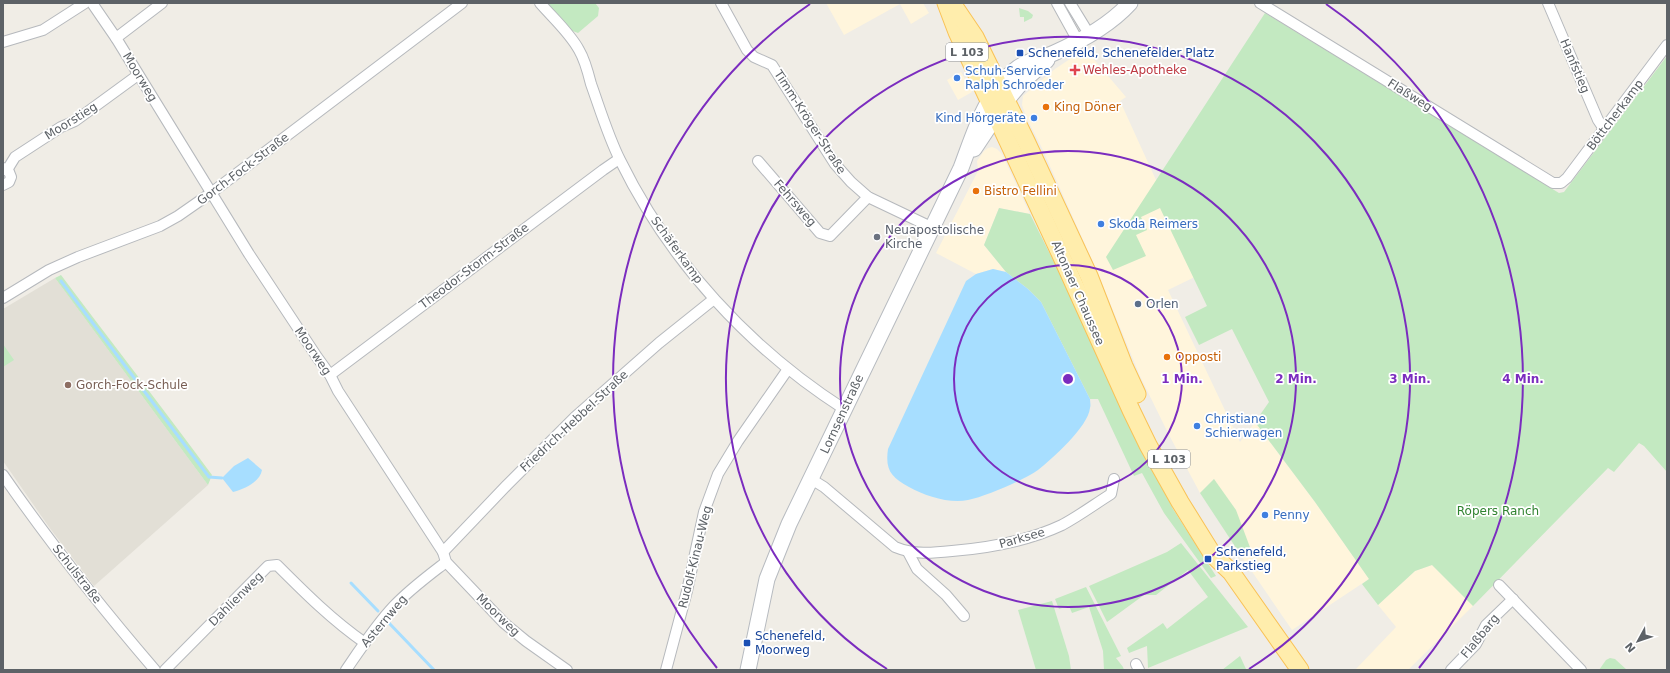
<svg xmlns="http://www.w3.org/2000/svg" width="1670" height="673" font-family="'DejaVu Sans',sans-serif">
<style>
.commercial{fill:#fff5dc}
.education{fill:#e2dfd6}
.green{fill:#c3e9c1}
.water{fill:#a7deff}
.lines{fill:none;stroke-linecap:round;stroke-linejoin:round}
.stream{stroke:#a7deff;stroke-width:3}
.street-casing{stroke:#b6b9bd;stroke-width:12}
.secondary-casing{stroke:#b7bbc0;stroke-width:17}
.primary-casing{stroke:#f9c256;stroke-width:19}
.street{stroke:#fff;stroke-width:10}
.secondary{stroke:#fff;stroke-width:15}
.primary{stroke:#ffedac;stroke-width:17}
.ring{fill:none;stroke:#7b2cbf;stroke-width:2}
.transit-dot{fill:#1a4fb4;stroke:#fff;stroke-width:1.5}
.health-dot{fill:#e0444e;stroke:#fff;stroke-width:1.5}
.shop-dot{fill:#3f7fe0;stroke:#fff;stroke-width:1.5}
.food-dot{fill:#e8710a;stroke:#fff;stroke-width:1.5}
.worship-dot{fill:#6b7280;stroke:#fff;stroke-width:1.5}
.service-dot{fill:#5c6f8a;stroke:#fff;stroke-width:1.5}
.education-dot{fill:#8d6e63;stroke:#fff;stroke-width:1.5}
.labels{text-anchor:middle;dominant-baseline:central;stroke-width:3.5;stroke-linejoin:round;paint-order:stroke}
.shield{fill:#fff;stroke:#8e9195;stroke-width:1}
.shield-label{font-size:11px;font-weight:bold;fill:#5d6267}
.transit-label{font-size:12px;fill:#164399;stroke:#fff;text-anchor:start}
.street-label{font-size:12px;fill:#5d6267;stroke:#fff}
.health-label{font-size:12px;fill:#be3a42;stroke:#fff;text-anchor:start}
.shop-label{font-size:12px;fill:#366cbe;stroke:#fff;text-anchor:start}
.food-label{font-size:12px;fill:#c56008;stroke:#fff;text-anchor:start}
.worship-label{font-size:12px;fill:#5b616d;stroke:#fff;text-anchor:start}
.service-label{font-size:12px;fill:#4e5e75;stroke:#fff;text-anchor:start}
.education-label{font-size:12px;fill:#785e54;stroke:#fff;text-anchor:start}
.park-label{font-size:12px;fill:#308330;stroke:#fff}
.centre{fill:#7b2cbf;stroke:#fff;stroke-width:2}
.ring-label{font-size:12px;text-anchor:middle;font-weight:bold;fill:#7b2cbf;stroke:#fff;stroke-width:3.5;stroke-linejoin:round;paint-order:stroke}
</style>
<rect width="100%" height="100%" fill="#f0ede6"/>
<g class="commercial">
<path d="M826,3H923L929,13L911,24L900,4L844,35Z"/>
<path d="M1085,49L1126,97L1120,101L1156,180L1203,273L1168,290L1240,442L1255,422L1315,502L1369,579L1292,630L1242,557L1251,550L1214,479L1200,493L1168,433L1140,376L1096,269L1041,146L1027,119L1022,105L1023,96L1055,69Z"/>
<path d="M961,72L972,92L958,100L947,80Z"/>
<path d="M992,147L997,149L1002,154L1030,214L999,208L984,245L1006,272L993,269L976,274L936,253L978,171L977,161L984,151L988,148Z"/>
<path d="M1432,565L1473,606L1408,670H1355L1396,627L1378,605L1415,571Z"/>
</g>
<path class="education" d="M55,278L208,485L94,586L49,527L3,461V309Z"/>
<g class="green">
<path d="M547,3H595L599,8L598,16L578,33L570,30Z"/>
<path d="M1019,8L1028,11L1033,15L1032,18L1024,22V17H1020Z"/>
<path d="M1265,13L1559,193L1564,192L1567,188L1667,56V472L1644,446L1639,443L1614,472L1608,468L1473,606L1432,565L1415,571L1378,605L1362,584L1369,579L1315,502L1255,422L1269,402L1232,329L1199,345L1185,317L1207,306L1160,208L1141,217L1147,230L1136,235L1146,256L1113,270L1106,257Z"/>
<path d="M999,208L1030,214L1061,276L1173,509L1216,576L1211,578L1164,513L1142,473L1134,476L1098,399H1090L1041,302L1028,289L1006,272L984,245Z"/>
<path d="M61,275C111,342 163,408 212,475L208,485L55,278Z"/>
<path d="M3,344L14,360L3,367Z"/>
<path d="M1214,479L1236,510L1251,550L1242,557L1200,493Z"/>
<path d="M1181,543L1248,627L1148,668L1147,646L1129,653L1127,648L1163,623L1167,629L1208,597L1188,570L1156,595H1144L1107,622L1089,586L1167,552Z"/>
<path d="M1086,587L1121,656L1116,658L1123,667L1124,670H1104L1103,651L1089,607L1072,613L1069,606L1059,609L1055,599Z"/>
<path d="M1052,601L1069,656L1071,670H1036L1018,610Z"/>
<path d="M1240,656L1246,669L1222,670Z"/>
<path d="M1610,658L1615,659L1627,670H1599L1606,660Z"/>
</g>
<g class="water">
<path d="M993,269L1006,272L1028,289L1041,302L1090,399C1090,402 1091,405 1090,408C1088,427 1052,459 1038,470C1022,481 986,496 968,500C950,504 925,496 909,487C891,477 885,470 888,449L966,281L976,274Z"/>
<path d="M248,458L262,470C260,482 244,489 233,492L222,478L234,466Z"/>
</g>
<g class="lines">
<g class="stream">
<path d="M61,281L209,477L222,478"/>
<path d="M351,583L378,611"/>
<path d="M389,623L434,670"/>
</g>
<defs>
<g id="street">
<path d="M92,3L116,38L249,254L317,357L330,375L338,391L443,552L446,562L504,623L526,641L567,670"/>
<path d="M540,3C553,18 570,33 579,50C585,60 588,72 591,84C600,109 608,136 620,160C670,262 749,348 844,409"/>
<path d="M721,3L747,50L754,57L772,65L835,164L851,182L868,197L931,227"/>
<path d="M1057,3L1078,41"/>
<path d="M1070,3L1089,34"/>
<path d="M1260,3L1553,183H1561L1567,178L1667,45"/>
<path d="M1548,3L1598,120L1604,129"/>
<path d="M116,38L162,3"/>
<path d="M3,42L43,30L85,3"/>
<path d="M758,161L820,233L830,236L868,197"/>
<path d="M3,168L9,172L11,177L9,182L3,185"/>
<path d="M7,170L15,157L61,127L75,121L138,75"/>
<path d="M3,298L49,270L78,257L160,226L178,216L211,193L462,3"/>
<path d="M330,375L603,170L619,159"/>
<path d="M3,475C50,543 101,607 155,670"/>
<path d="M811,479L824,487L895,547C914,555 933,553 952,551C989,548 1028,541 1062,525C1079,516 1095,504 1111,494L1114,479"/>
<path d="M443,552L507,485L575,417L659,343L714,299"/>
<path d="M908,552L917,569L946,595L964,616"/>
<path d="M1499,585L1581,670"/>
<path d="M1136,664L1139,670"/>
<path d="M165,670L268,566L277,565C305,593 332,620 365,643"/>
<path d="M346,670C361,648 376,625 394,606C410,589 428,576 446,562"/>
<path d="M666,670L687,591L704,512L718,474L738,441L788,369"/>
<path d="M1451,670L1476,644L1486,625L1513,599"/>
</g>
<g id="secondary">
<path d="M974,149L1006,101L1022,82L1047,60"/>
<path d="M748,670L767,579L789,524L961,168C974,134 985,93 1015,70C1025,61 1041,59 1054,53C1081,41 1110,25 1130,3"/>
</g>
<g id="primary">
<path d="M946,3L957,32L1060,253L1131,410L1148,445L1180,502L1213,555L1231,572L1300,670"/>
<path d="M954,6L975,37L1026,141L1089,276L1124,366L1137,394"/>
</g>
</defs>
<use href="#street" class="street-casing"/>
<use href="#secondary" class="secondary-casing"/>
<use href="#primary" class="primary-casing"/>
<use href="#street" class="street"/>
<use href="#secondary" class="secondary"/>
<use href="#primary" class="primary"/>
</g>
<g class="ring">
<circle cx="1068" cy="379" r="114"/>
<circle cx="1068" cy="379" r="228"/>
<path d="M887 669A342 342 0 1 1 1249 669"/>
<path d="M717 668A455 455 0 0 1 810 4M1326 4A455 455 0 0 1 1419 668"/>
</g>
<g class="transit-dot">
<rect x="1016" y="49" width="8" height="8" rx="2"/>
<rect x="1204" y="555" width="8" height="8" rx="2"/>
<rect x="743" y="639" width="8" height="8" rx="2"/>
</g>
<path class="health-dot" d="M1073 64h4v4h4v4h-4v4h-4v-4h-4v-4h4z"/>
<g class="shop-dot">
<circle cx="957" cy="78" r="4"/>
<circle cx="1034" cy="118" r="4"/>
<circle cx="1101" cy="224" r="4"/>
<circle cx="1197" cy="426" r="4"/>
<circle cx="1265" cy="515" r="4"/>
</g>
<g class="food-dot">
<circle cx="1046" cy="107" r="4"/>
<circle cx="976" cy="191" r="4"/>
<circle cx="1167" cy="357" r="4"/>
</g>
<circle class="worship-dot" cx="877" cy="237" r="4"/>
<circle class="service-dot" cx="1138" cy="304" r="4"/>
<circle class="education-dot" cx="68" cy="385" r="4"/>
<g class="labels">
<g class="shield">
<rect x="946" y="43" width="42" height="18" rx="3"/>
<rect x="1148" y="450" width="42" height="18" rx="3"/>
</g>
<g class="shield-label">
<text x="967" y="52">L 103</text>
<text x="1169" y="459">L 103</text>
</g>
<g class="transit-label">
<text x="1028" y="53">Schenefeld, Schenefelder Platz</text>
<text x="1216" y="552">Schenefeld,<tspan x="1216" dy="14">Parkstieg</tspan></text>
<text x="755" y="636">Schenefeld,<tspan x="755" dy="14">Moorweg</tspan></text>
</g>
<g class="street-label">
<text transform="translate(1575 66) rotate(67)">Hanfstieg</text>
<text transform="translate(140 77) rotate(59)">Moorweg</text>
<text transform="translate(1410 95) rotate(32)">Flaßweg</text>
<text transform="translate(1615 115) rotate(-53)">Böttcherkamp</text>
<text transform="translate(71 121) rotate(-32)">Moorstieg</text>
<text transform="translate(810 122) rotate(57)">Timm-Kröger-Straße</text>
<text transform="translate(243 169) rotate(-37)">Gorch-Fock-Straße</text>
<text transform="translate(795 203) rotate(49)">Fehrsweg</text>
<text transform="translate(677 250) rotate(54)">Schäferkamp</text>
<text transform="translate(474 266) rotate(-37)">Theodor-Storm-Straße</text>
<text transform="translate(1078 293) rotate(66)">Altonaer Chaussee</text>
<text transform="translate(313 351) rotate(56)">Moorweg</text>
<text transform="translate(842 414) rotate(-65)">Lornsenstraße</text>
<text transform="translate(574 421) rotate(-43)">Friedrich-Hebbel-Straße</text>
<text transform="translate(1022 538) rotate(-16)">Parksee</text>
<text transform="translate(695 557) rotate(-76)">Rudolf-Kinau-Weg</text>
<text transform="translate(77 574) rotate(52)">Schulstraße</text>
<text transform="translate(236 599) rotate(-45)">Dahlienweg</text>
<text transform="translate(498 615) rotate(44)">Moorweg</text>
<text transform="translate(384 621) rotate(-50)">Asternweg</text>
<text transform="translate(1480 636) rotate(-51)">Flaßbarg</text>
</g>
<g class="health-label">
<text x="1083" y="70">Wehles-Apotheke</text>
</g>
<g class="shop-label">
<text x="965" y="71">Schuh-Service<tspan x="965" dy="14">Ralph Schroeder</tspan></text>
<text x="1026" y="118" text-anchor="end">Kind Hörgeräte</text>
<text x="1109" y="224">Skoda Reimers</text>
<text x="1205" y="419">Christiane<tspan x="1205" dy="14">Schierwagen</tspan></text>
<text x="1273" y="515">Penny</text>
</g>
<g class="food-label">
<text x="1054" y="107">King Döner</text>
<text x="984" y="191">Bistro Fellini</text>
<text x="1175" y="357">Opposti</text>
</g>
<g class="worship-label">
<text x="885" y="230">Neuapostolische<tspan x="885" dy="14">Kirche</tspan></text>
</g>
<g class="service-label">
<text x="1146" y="304">Orlen</text>
</g>
<g class="education-label">
<text x="76" y="385">Gorch-Fock-Schule</text>
</g>
<g class="park-label">
<text x="1498" y="511">Röpers Ranch</text>
</g>
</g>
<circle cx="1068" cy="379" r="6" class="centre"/>
<g class="ring-label">
<text x="1182" y="383">1 Min.</text>
<text x="1296" y="383">2 Min.</text>
<text x="1410" y="383">3 Min.</text>
<text x="1523" y="383">4 Min.</text>
</g>
<rect width="1670" height="673" fill="none" stroke="#5d6267" stroke-width="8"/>
<g transform="translate(1638 641) rotate(230)" stroke="#ffffff" stroke-width="3" paint-order="stroke">
<path d="M0-3L7 15L0 10L-7 15Z" fill="#5d6267"/>
<text y="-6" font-size="11" font-weight="bold" text-anchor="middle" fill="#5d6267">N</text>
</g>
</svg>
